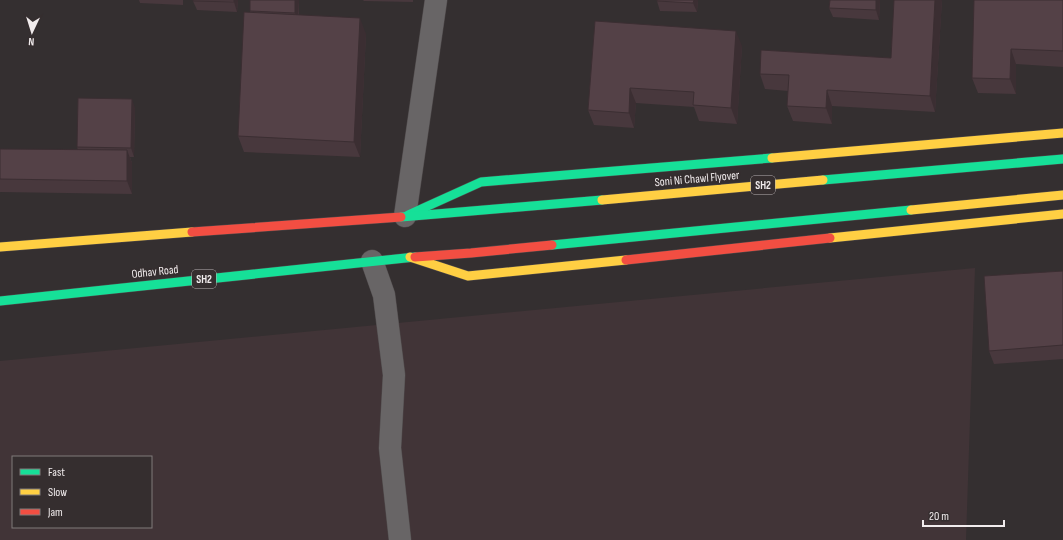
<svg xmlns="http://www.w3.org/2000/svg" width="1063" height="540" font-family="'Sofia Sans Condensed',sans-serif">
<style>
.built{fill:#413437;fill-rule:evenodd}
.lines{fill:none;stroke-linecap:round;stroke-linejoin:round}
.street-casing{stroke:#4f4a4b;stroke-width:23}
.fast-casing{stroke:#4f4a4b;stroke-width:10}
.slow-casing{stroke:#4f4a4b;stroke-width:10}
.jam-casing{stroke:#4f4a4b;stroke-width:10}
.street{stroke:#686566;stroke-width:22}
.fast{stroke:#16e098;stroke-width:9}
.slow{stroke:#ffcf43;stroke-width:9}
.jam{stroke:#f24e42;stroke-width:9}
.wall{fill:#48383d}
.shaded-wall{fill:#3b2e32}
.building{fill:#544147;stroke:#3b2e32}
.labels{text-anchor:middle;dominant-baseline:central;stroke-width:3.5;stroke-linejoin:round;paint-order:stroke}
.shield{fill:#352e2f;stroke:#b9b3b4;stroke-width:1}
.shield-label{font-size:11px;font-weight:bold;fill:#f1eced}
.street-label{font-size:12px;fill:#f1eced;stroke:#352e2f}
</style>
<rect width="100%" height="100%" fill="#342f30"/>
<path class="built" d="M975,268L966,540H0V361ZM13,457H151V527H13Z"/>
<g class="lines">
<defs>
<g id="street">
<path d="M405,216L436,0"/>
<path d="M372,261L384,295L394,375L390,448L400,540"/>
</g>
<g id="fast">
<path d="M823,180L1063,159"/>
<path d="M408,215L481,182L772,158"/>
<path d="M401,217L602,200"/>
<path d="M552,245L911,210"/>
<path d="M0,301L415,257"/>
</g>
<g id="slow">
<path d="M772,158L1063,133"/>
<path d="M602,200L823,180"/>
<path d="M911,210L1063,195"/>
<path d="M830,238L1063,214"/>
<path d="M0,247L192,232"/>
<path d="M410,257L468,276L626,260"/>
</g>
<g id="jam">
<path d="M192,232L401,217"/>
<path d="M415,257L471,253L552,245"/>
<path d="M626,260L830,238"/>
</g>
</defs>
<use href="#street" class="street-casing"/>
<use href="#fast" class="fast-casing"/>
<use href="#slow" class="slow-casing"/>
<use href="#jam" class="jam-casing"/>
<use href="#street" class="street"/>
<use href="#fast" class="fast"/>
<use href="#slow" class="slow"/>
<use href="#jam" class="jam"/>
</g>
<g class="wall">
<path d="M139,0H183V5L140,3Z"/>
<path d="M238,0L237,12L197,10L193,1Z"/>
<path d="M299,0V15L366,34L360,157L244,152L238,136L250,13V11Z"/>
<path d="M363,0H413V2L364,1Z"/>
<path d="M698,0L697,12L660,11L657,1Z"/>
<path d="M830,0H880L879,20L833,17L829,8Z"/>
<path d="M942,0L935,112L832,106V124L793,121L787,106L788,91L765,89L760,74L891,58Z"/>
<path d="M1063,0V67L1016,64V94L978,93L972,78Z"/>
<path d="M595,21L742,46L737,124L699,121L694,107L636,103L634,128L594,125L588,110Z"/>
<path d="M135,108L134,157H130L132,163V194L0,192V149L78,150L77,147Z"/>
<path d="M1063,271V359L994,364L989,351Z"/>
</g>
<g class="shaded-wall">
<path d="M234,0H238L237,12L234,2Z"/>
<path d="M295,0H299L298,22L295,13Z"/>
<path d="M694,0H698L697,12L693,3Z"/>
<path d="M876,0H880L879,20L876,10Z"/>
<path d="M935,0H942L935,112L930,96Z"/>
<path d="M360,18L366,34L360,157L354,142Z"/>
<path d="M736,31L742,46L737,124L731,108Z"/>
<path d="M1011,49L1016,64V94L1010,79Z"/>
<path d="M630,88L636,103L634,128L629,113Z"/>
<path d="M827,90L832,106V124L826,108Z"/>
<path d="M132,99L135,108L134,157L131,148Z"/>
<path d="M127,150L132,163V194L127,181Z"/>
</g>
<g class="building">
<path d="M193,0H234V2L193,1Z"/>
<path d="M250,0H295V13L250,11Z"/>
<path d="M657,0H694L693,3L657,1Z"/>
<path d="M830,0H876V10L829,8Z"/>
<path d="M894,0H935L930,96L827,90L826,108L787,106L789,75L760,74L761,50L891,58Z"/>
<path d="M974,0H1063V51L1011,49L1010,79L972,78Z"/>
<path d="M244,12L360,18L354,142L238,136Z"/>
<path d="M595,21L736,31L731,108L693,105L694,92L630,88L629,113L588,110Z"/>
<path d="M78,98L132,99L131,148L77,147Z"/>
<path d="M0,149L127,150V181L0,179Z"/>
<path d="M1063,271V345L989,351L984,276Z"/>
</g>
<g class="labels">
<g class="shield">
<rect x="751" y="176" width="24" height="18" rx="3"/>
<rect x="192" y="270" width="24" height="18" rx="3"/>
</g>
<g class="shield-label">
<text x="763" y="185">SH2</text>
<text x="204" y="279">SH2</text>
</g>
<g class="street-label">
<text transform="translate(697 179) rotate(-5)">Soni Ni Chawl Flyover</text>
<text transform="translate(155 272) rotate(-6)">Odhav Road</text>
</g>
</g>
<rect x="12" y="456" width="140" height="72" fill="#352e2f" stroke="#807a7b"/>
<rect x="20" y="469" width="20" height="6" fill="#16e098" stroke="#807a7b"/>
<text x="48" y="476" font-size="12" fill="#f1eced">Fast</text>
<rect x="20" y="489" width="20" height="6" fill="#ffcf43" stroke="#807a7b"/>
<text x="48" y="496" font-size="12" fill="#f1eced">Slow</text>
<rect x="20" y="509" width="20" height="6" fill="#f24e42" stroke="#807a7b"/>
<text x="48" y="516" font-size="12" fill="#f1eced">Jam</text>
<g transform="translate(32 32) rotate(184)" stroke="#352e2f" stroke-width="3" paint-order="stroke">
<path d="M0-3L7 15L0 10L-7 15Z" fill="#f1eced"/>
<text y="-6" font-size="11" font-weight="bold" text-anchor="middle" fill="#f1eced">N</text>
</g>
<path d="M923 520v6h81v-6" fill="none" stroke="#f1eced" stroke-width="2"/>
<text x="929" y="520" font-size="12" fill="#f1eced" stroke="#352e2f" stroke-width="3" paint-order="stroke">20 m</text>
</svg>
